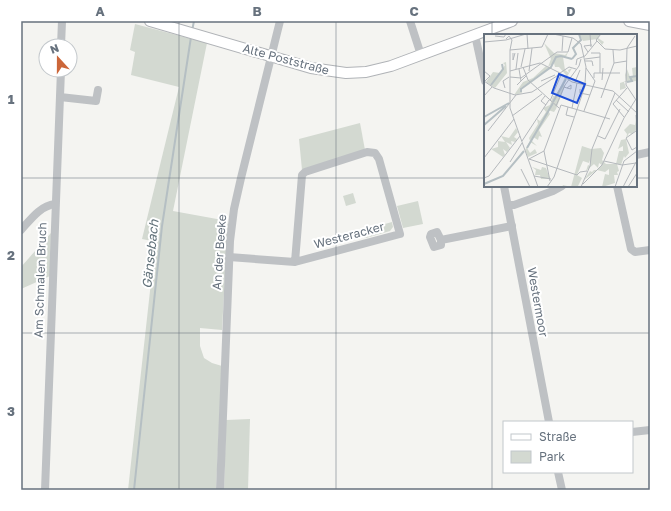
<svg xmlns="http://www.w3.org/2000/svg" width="671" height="511" font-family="'Golos Text',sans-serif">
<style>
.green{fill:#d3d9d1}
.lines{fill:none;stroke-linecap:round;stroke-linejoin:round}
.stream{stroke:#b5bfc3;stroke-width:2}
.major-casing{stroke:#b0b3b7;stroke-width:12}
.minor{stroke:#bec1c4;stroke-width:8}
.major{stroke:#fff;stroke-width:10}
.grid{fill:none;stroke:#67727e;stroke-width:1;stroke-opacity:0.55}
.labels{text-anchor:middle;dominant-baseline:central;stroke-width:4;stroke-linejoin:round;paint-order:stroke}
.street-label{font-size:12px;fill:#67727e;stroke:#fff}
.water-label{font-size:13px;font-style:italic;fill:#63737b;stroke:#fff}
.inset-river{fill:none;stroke:#b5bfc3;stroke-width:2}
.inset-road{fill:none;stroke:#b4b8bc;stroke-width:1}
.view{fill:#1d4ed8;fill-opacity:0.15;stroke:#1d4ed8;stroke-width:2}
.inset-edge{fill:none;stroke:#67727e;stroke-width:2}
.neatline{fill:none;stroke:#67727e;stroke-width:1.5}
.grid-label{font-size:13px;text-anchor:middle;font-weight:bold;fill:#67727e}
</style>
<rect width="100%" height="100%" fill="#f4f4f1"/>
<g class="green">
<path d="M135,24L207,43L173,211L228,221L222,330L200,328V346L204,358L212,363L222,366L216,490H128L150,291L157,242L142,239L179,87L131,75L135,52L130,50Z"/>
<path d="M360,123L365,150L302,170L299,139Z"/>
<path d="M353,193L356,203L346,206L343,196Z"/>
<path d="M418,201L423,224L403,228L397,206Z"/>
<path d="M392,222L393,227L390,231L366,238H364V236L368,234L367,229Z"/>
<path d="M51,233L50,276L21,289V267Z"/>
<path d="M250,419L248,490H224L226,420Z"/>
</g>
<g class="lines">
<g class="stream">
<path d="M192,31L194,21"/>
<path d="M134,490L162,226L191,37"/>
</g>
<defs>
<g id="major">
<path d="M150,21L311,68L346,73L366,72L391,66L512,21"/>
<path d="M629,21L650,25"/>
</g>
</defs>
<use href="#major" class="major-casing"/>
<g class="minor">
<path d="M410,21L421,55"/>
<path d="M475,35L485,81"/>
<path d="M61,46L62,21"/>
<path d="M60,97L96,101L98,90"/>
<path d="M636,155L650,152"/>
<path d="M504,186L549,422"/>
<path d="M617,186L631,249L635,252L650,250"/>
<path d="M508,205H514L553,191L562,186"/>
<path d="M21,230C31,219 40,206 55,204"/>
<path d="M441,240V245L434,247L430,237L431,234L437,232L441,240L512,226"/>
<path d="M229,257L295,262L400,234L379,159L375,153L367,152L305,172L302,175L295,262"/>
<path d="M632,432L650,430"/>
<path d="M558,472L562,490"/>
<path d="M45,490L61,70"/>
<path d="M220,490L230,241L234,209L241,178L280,21"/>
</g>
<use href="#major" class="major"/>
</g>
<path class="grid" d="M179,21V490M336,21V490M492,21V35M21,178H485M636,178H650M492,186V490M21,333H650"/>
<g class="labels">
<g class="street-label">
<text transform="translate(286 59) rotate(15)">Alte Poststraße</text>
<text transform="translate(349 235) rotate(-15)">Westeracker</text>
<text transform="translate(219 252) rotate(-86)">An der Beeke</text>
<text transform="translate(40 280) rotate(-88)">Am Schmalen Bruch</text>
<text transform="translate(538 302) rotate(80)">Westermoor</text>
</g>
<g class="water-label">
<text transform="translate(150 254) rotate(-84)">Gänsebach</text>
</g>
</g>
<g transform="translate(484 34)">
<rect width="153" height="153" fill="#f4f4f1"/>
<path d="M95,0H117L114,4L120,8L118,11L113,5L99,7ZM60,9L70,19L81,21L84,18L82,23H79L81,36L85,39L84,36L88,34L79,50L81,52L72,75L70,78L64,76L66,80L55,96L58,103L55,102L54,106L49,103L47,106L53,112L46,108L43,114L46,119L51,115L53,119L44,123L41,116L46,107L45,104L54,90L53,85L56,87L62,78L59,74L66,71L69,62H72L82,41L75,33H71L70,29L64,33L67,25ZM22,28L23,39L11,54L2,48L9,38L16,39L21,31L19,29ZM62,32L65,34L37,54L38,59L30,61L39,48L49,44ZM153,33V47L140,48L142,54L136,56V49L142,47L141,41L143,35L146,43H149L148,34ZM153,81V95L148,100L145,99L142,105L145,119L141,124L140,122L137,131L133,130L135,137L133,138L134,141H130L131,149L118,153L121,140L125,141V135L121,138L113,136L100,146L106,137L108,138L110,136H113L118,131L115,129L114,134L110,130L102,137L104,131L106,132V126L105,129L99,127L93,141L98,144L94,152L105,153H78L79,151L87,153L98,112L107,115L117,114L120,119L118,126L122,130H132L135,117H139V112L134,115L137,106L142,105L143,100L140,96L146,90L151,91ZM32,94L34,98L30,103L33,105L31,108L27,107L28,111L22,108L26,114L23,118L19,115L21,121L19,123L7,115L14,113V107L21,108L17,102L25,104ZM48,133L57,136L58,133L62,134L66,145H57L56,141H51L52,136Z" fill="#d3d9d1"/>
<path class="inset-river" d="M88,25L92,20L89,14L97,6L95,0M143,48L148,47L146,43L153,42M7,51L19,35L18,30M37,58V55L67,33L72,23L77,22L88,25M69,68L82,45M0,83L25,69M0,91L22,72M43,114L69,69M0,150L19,142L40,117"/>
<path class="inset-road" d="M43,0L44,15M69,0L89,4L97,10L102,33L101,50M106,0L107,13M117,0L112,6L121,15L136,16L153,12M11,2L20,3L22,0M151,2L143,14L142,51L152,66M22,5L25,2L28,6L26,16V74L54,153M22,6L42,0M0,8L22,6M26,16L58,13L64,0M78,17L79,2M104,18L100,12L108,11M29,19V26L31,19M107,19H116V39M101,22L113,7M101,25L116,23M101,27H108L109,32M130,29L143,27M92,31L93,25L101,22M37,33L41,15M39,33L44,46L75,74M32,35L34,19M35,35L37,47M0,37L6,42L1,47M26,37L56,29L76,39M45,37L48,14M76,39L85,33L92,35M26,43L37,44L73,18H84L88,4M110,44V39H136M118,46L119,34M0,47L10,54L31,61L48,58L76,40L88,48L129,57L153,79M57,47L71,41M91,48L96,36M33,51L42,42M80,53L83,54L87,55V51L83,54M21,54L19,47L25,43M96,55V59L106,61M0,62L8,53M61,62L57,67L62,71M117,64L130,29L129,16M132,66L145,78M66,67L77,41M129,70L143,54M129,70L140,83M72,72L81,51L95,32L97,25M84,73L82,81L90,83M88,74L93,49M100,77L111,47L102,34M152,81L153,96M28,82L58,60M4,97L32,61M152,97L142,104L148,116L153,113M114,102L121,105L136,75M38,107L65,66M60,117L77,71L126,85M60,117L66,147M0,124L30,85M45,125L93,141L96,138L103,137M45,125L60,117M120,127L138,131L152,129M26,128L38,109M37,135L46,153M50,142L67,145M0,144L5,142L36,102M99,150L118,131L140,84L152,65M63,153L70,143L101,52M97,153L106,132L108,115L131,59M131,153L140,127L153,117M139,153L152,128M144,153L153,139"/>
<path class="view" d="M75,40L101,50L93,69L68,59Z"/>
<rect width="153" height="153" class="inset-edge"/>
</g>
<rect width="671" height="511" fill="none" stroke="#ffffff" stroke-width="44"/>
<rect x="503" y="421" width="130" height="52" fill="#ffffff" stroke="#c2c7cb"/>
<rect x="511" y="434" width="20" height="6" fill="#ffffff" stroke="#c2c7cb"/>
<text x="539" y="441" font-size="12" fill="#67727e">Straße</text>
<rect x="511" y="451" width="20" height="12" fill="#d3d9d1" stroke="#c2c7cb"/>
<text x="539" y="461" font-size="12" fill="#67727e">Park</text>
<g transform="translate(58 58) rotate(339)"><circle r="19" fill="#ffffff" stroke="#c2c7cb"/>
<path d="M0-3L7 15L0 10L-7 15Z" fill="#cc6639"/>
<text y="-6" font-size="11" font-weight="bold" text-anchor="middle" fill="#67727e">N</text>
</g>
<rect x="22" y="22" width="627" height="467" class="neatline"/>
<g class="grid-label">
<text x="100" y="16">A</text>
<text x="257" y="16">B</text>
<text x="414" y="16">C</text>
<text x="571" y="16">D</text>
<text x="11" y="104">1</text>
<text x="11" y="260">2</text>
<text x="11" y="416">3</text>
</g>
</svg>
